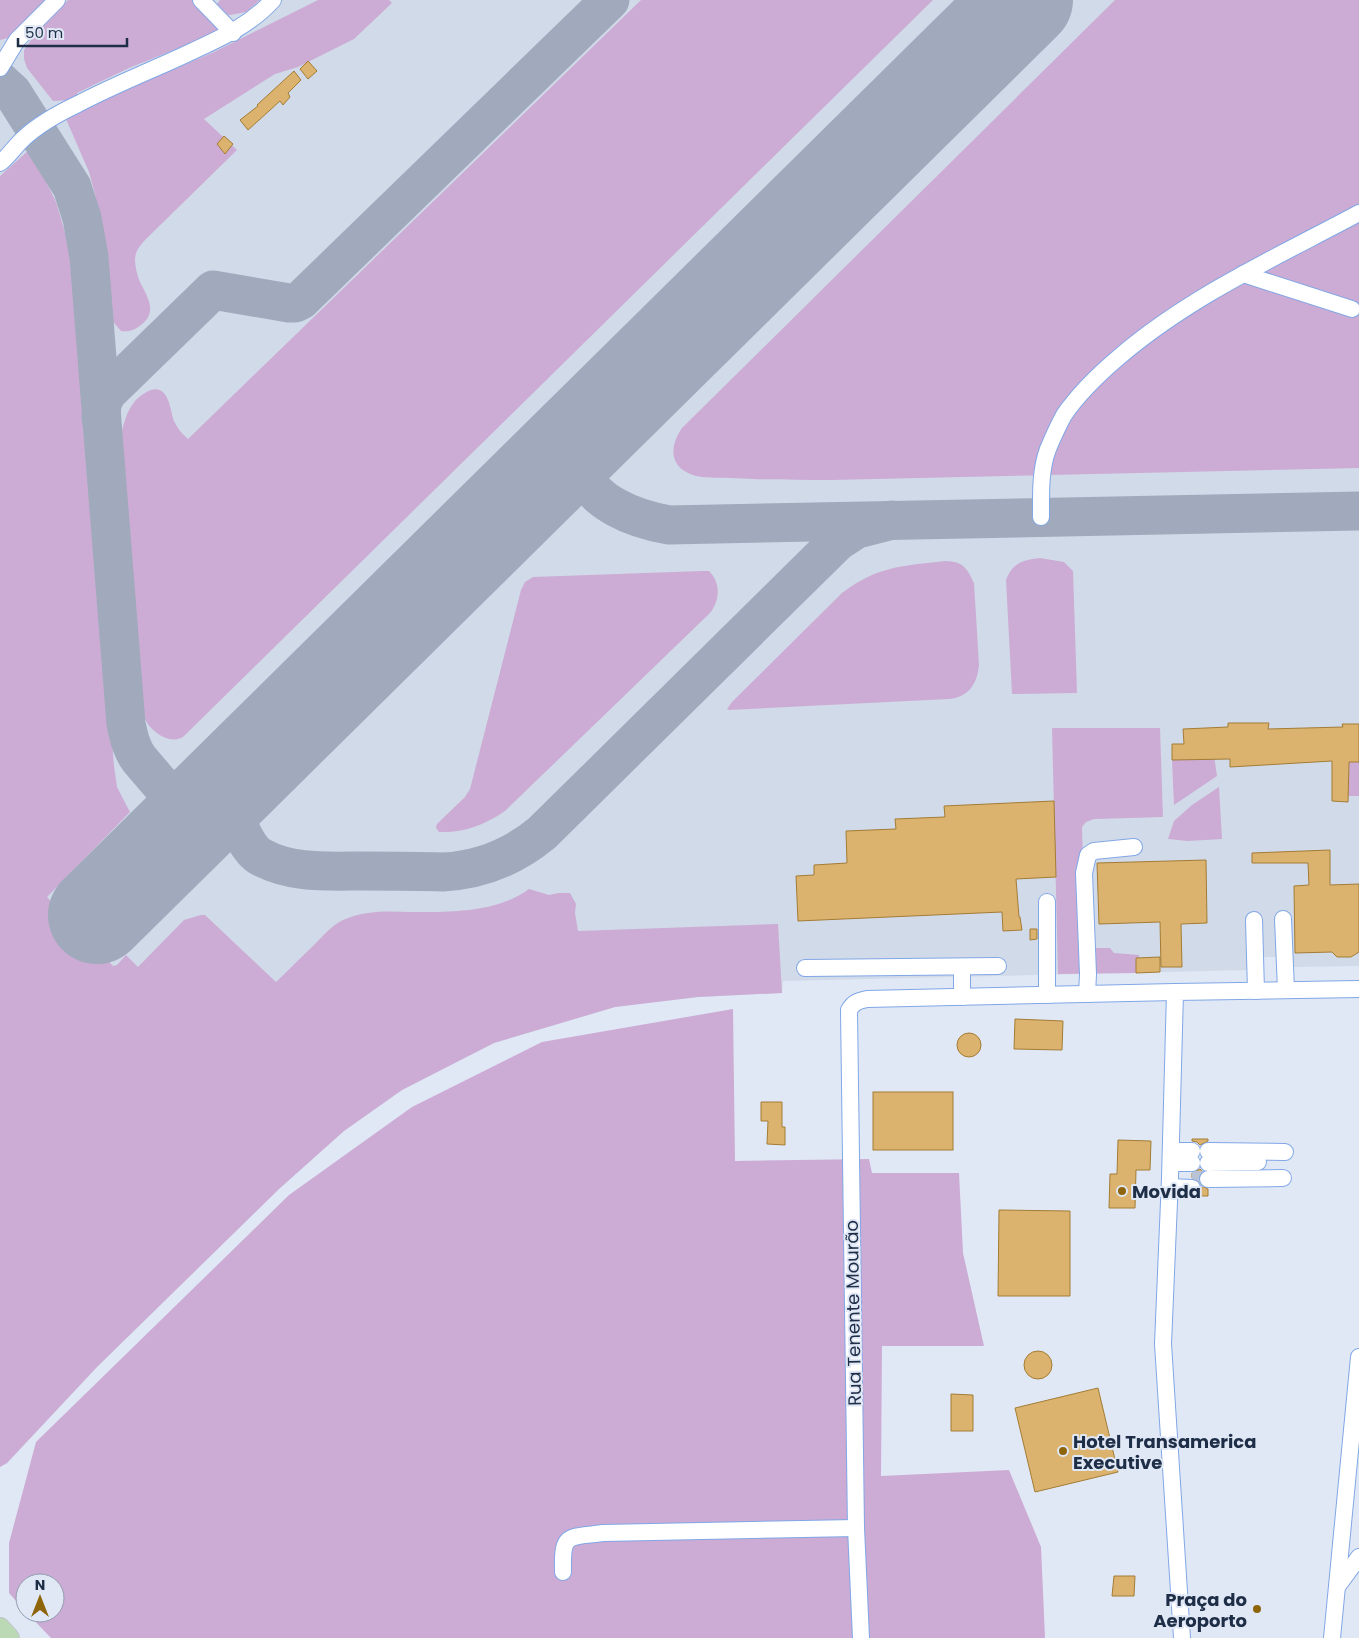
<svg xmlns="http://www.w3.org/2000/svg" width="1359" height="1638" font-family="Poppins,sans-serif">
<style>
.built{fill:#d1dae9}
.green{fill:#ccacd4}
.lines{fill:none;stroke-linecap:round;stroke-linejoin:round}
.taxiway{stroke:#a0aabc;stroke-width:39}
.runway{stroke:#a0aabc;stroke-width:98}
.building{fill:#dbb36e;stroke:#a37c35}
.minor-tunnel{stroke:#b9c3d3;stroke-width:16;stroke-dasharray:16 8;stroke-linecap:butt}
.minor-casing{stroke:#81a7e6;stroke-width:18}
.major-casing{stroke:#c0c4cb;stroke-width:22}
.minor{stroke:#fff;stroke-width:16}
.major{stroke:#bcd9b6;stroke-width:20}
.poi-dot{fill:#8e650a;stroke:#e0e8f6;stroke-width:2}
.labels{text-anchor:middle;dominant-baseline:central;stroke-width:4;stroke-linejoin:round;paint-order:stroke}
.poi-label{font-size:18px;font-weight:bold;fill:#1f2e47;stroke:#e0e8f6;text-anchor:start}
.street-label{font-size:18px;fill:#1f2e47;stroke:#e0e8f6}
</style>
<rect width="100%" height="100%" fill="#e0e8f6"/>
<path class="built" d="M0,0H1359V966L1292,967L1290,957H1251L1249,970L783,981L782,993L698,997L615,1007L494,1043L402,1090L344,1131L279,1189L97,1367L7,1463L0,1467Z"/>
<g class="green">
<path d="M0,0H45L8,38L0,40Z"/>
<path d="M68,0H192L213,20L219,30L216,33L129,68L77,93V97L72,100L53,101L27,68L24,59V50L36,33Z"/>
<path d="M220,0H260L246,12L230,15H228L217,4Z"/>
<path d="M318,0H389L392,3L354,39L298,67L275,74L204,119L237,150L145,240C140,246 135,251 135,260C135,267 138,279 142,286C149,299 156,313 142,324C135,330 130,332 121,331L108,316L100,221L95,194L89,172L66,119L114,95L214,52Z"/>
<path d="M641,0H933L183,737C170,745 151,732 145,719C143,716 143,711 142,707L120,449C121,432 125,410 138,398C143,394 146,392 151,390C169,385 170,410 174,421C177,428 182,434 188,439Z"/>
<path d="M1115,0H1359V468L832,480C798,480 765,480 731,478C719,477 704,479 693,475C668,467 670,445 682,428Z"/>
<path d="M29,150L39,167L56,202L72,256L83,371L114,766L117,787L130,812L47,897L113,966L117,965L126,955L138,967L184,920L201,915H205L276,982C289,970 301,957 314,945C323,936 332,925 343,920C365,910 388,911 411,912C450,912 496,913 529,889L549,895L559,893H570L576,904L575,913L578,931L778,924L782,993L698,997L615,1007L494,1043L402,1090L344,1131L279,1189L97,1367L7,1463L0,1467V176Z"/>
<path d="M1040,558L1064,562L1073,571L1077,693L1012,694L1006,580C1012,563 1023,560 1040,558Z"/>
<path d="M945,561C964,562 966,567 974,583L979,665C977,684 969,697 949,699L729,710L727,709L732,702L842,593C878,566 902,566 945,561Z"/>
<path d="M702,571H709C721,583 720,600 710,613L505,811C485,825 463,833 439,832L436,828L437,824L465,797L470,789L521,590L525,582L533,577Z"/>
<path d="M1052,728H1160L1163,817L1094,819L1086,822L1082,827L1085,933L1087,948H1110L1114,953L1139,955V973L1058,974Z"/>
<path d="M1210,728L1217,776L1174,805L1172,760L1209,759Z"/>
<path d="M1349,762H1359V796H1348Z"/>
<path d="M1219,787L1222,839L1188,841L1168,839L1174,821L1192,805Z"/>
<path d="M733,1009L735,1161L869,1159L872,1173H959L963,1253L984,1346H882L881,1476L1009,1470L1041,1547L1045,1638H51L27,1613H55V1583H25V1611L9,1593V1543L36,1442L289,1195L412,1107L542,1042Z"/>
</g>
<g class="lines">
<g class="taxiway">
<path d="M0,81L12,92L72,187L82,218L89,257L126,724C129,737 131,748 139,759L192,821"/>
<path d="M101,418L102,403L107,393L213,290L289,303H295L301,300L610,0"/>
<path d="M579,439C579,448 578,457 580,466C590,503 635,519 669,525L1359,511"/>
<path d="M255,758C242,781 229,807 242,833C246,841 253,853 261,857C292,874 328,871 362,871C389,871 416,871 443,872C480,870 513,857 542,833L837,542L857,529L892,520"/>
</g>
<path class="runway" d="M97,915L1024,0"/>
</g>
<g class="building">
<path d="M308,61L317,71L308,79L300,69Z"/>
<path d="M294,71L301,80L288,93L290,97L283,105L280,101L248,130L240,120L258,106L257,105Z"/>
<path d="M224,136L233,144L225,154L217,144Z"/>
<path d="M1228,723H1269L1268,729L1343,727L1342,724H1359V762H1349L1348,802L1332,801V761L1230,767V759L1172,760V744H1184L1183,729L1228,727Z"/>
<path d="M1054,801L1056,877L1016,879L1019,917H1020L1022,930L1003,931L1002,912L798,921L796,876L814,875V865L847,863L846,831L896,829L895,819L945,817L944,806Z"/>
<path d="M1330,850V885L1359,884V952L1351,957H1337L1332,952L1295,953L1294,886L1309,885L1308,863H1252V853Z"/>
<path d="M1206,860L1207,923L1181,924L1182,967H1161L1160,922L1099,924L1097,863Z"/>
<path d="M1030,929H1037V939L1030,940Z"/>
<path d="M1160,957V972L1136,973V958Z"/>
<path d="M1015,1019L1063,1021L1062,1050L1014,1049Z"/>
<circle cx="969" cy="1045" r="12"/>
<rect x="873" y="1092" width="80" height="58"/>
<path d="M761,1102H782V1127H785V1145L767,1144L768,1121H761Z"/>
<path d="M1192,1139H1208V1141L1200,1145L1197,1142L1192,1141Z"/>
<path d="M1118,1140L1151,1141L1150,1170H1136L1135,1208H1109L1110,1174H1117Z"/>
<path d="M1200,1169L1202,1171L1199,1175L1198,1180L1192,1178V1173Z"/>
<path d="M1202,1186L1208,1189V1196H1197L1201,1193Z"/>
<path d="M999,1210L1070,1211V1296H998Z"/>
<circle cx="1038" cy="1365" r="14"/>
<path d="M1098,1388L1118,1472L1035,1492L1015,1408Z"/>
<path d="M951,1394L973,1395V1431H951Z"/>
<path d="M1114,1576H1135L1134,1596H1112Z"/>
</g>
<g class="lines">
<path class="minor-tunnel" d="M1192,1179H1208"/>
<defs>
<g id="minor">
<path d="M201,0L233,33"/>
<path d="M0,68L17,40L57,0"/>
<path d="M0,163C9,156 15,146 24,138C39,124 59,113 78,104C116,84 155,69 193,51C223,37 250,25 273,0"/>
<path d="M1243,274L1352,309"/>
<path d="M1041,517C1041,495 1040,470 1048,449C1053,437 1058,426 1064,415C1079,393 1099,374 1119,357C1190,296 1277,257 1359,213"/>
<path d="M1047,902V995"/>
<path d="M1283,919L1286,990"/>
<path d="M1254,920L1256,991"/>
<path d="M962,967V997"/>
<path d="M805,968L998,966"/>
<path d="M1087,994L1088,974L1084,873L1088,855L1094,851L1134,847"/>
<path d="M1171,1151H1192"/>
<path d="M1208,1151L1285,1152"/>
<path d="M1171,1163H1192"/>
<path d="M1208,1163L1258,1162"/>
<path d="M1208,1179L1283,1178"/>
<path d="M1170,1187L1192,1188"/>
<path d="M563,1572C562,1532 567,1538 603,1533L856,1528"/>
<path d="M1337,1587L1359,1557"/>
<path d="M861,1638L856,1528L849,1010C854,1002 858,1001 867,999L1175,992"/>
<path d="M1182,1638L1163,1344L1170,1178L1175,992L1359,989"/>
<path d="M1332,1638L1359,1357"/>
</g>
<path id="major" d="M0,1628L9,1638"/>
</defs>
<use href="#minor" class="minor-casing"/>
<use href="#major" class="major-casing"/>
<use href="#minor" class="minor"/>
<use href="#major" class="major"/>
</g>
<g class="poi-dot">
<circle cx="1122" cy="1191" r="5"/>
<circle cx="1063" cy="1451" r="5"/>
<circle cx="1257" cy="1609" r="5"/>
</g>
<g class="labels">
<g class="poi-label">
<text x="1132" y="1191">Movida</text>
<text x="1073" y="1441">Hotel Transamerica<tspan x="1073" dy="21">Executive</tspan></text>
<text x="1247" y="1599" text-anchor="end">Praça do<tspan x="1247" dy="21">Aeroporto</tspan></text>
</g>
<g class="street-label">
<text transform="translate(853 1313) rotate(-91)">Rua Tenente Mourão</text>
</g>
</g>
<g transform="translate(40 1598)"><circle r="24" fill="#e0e8f6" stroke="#939eb0"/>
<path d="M0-4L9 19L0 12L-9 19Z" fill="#8e650a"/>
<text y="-8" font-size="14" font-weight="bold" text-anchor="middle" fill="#1f2e47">N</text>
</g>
<path d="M18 38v8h109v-8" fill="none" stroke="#1f2e47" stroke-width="2.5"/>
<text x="25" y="38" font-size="15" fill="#1f2e47" stroke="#e0e8f6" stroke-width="4" paint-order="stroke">50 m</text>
</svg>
